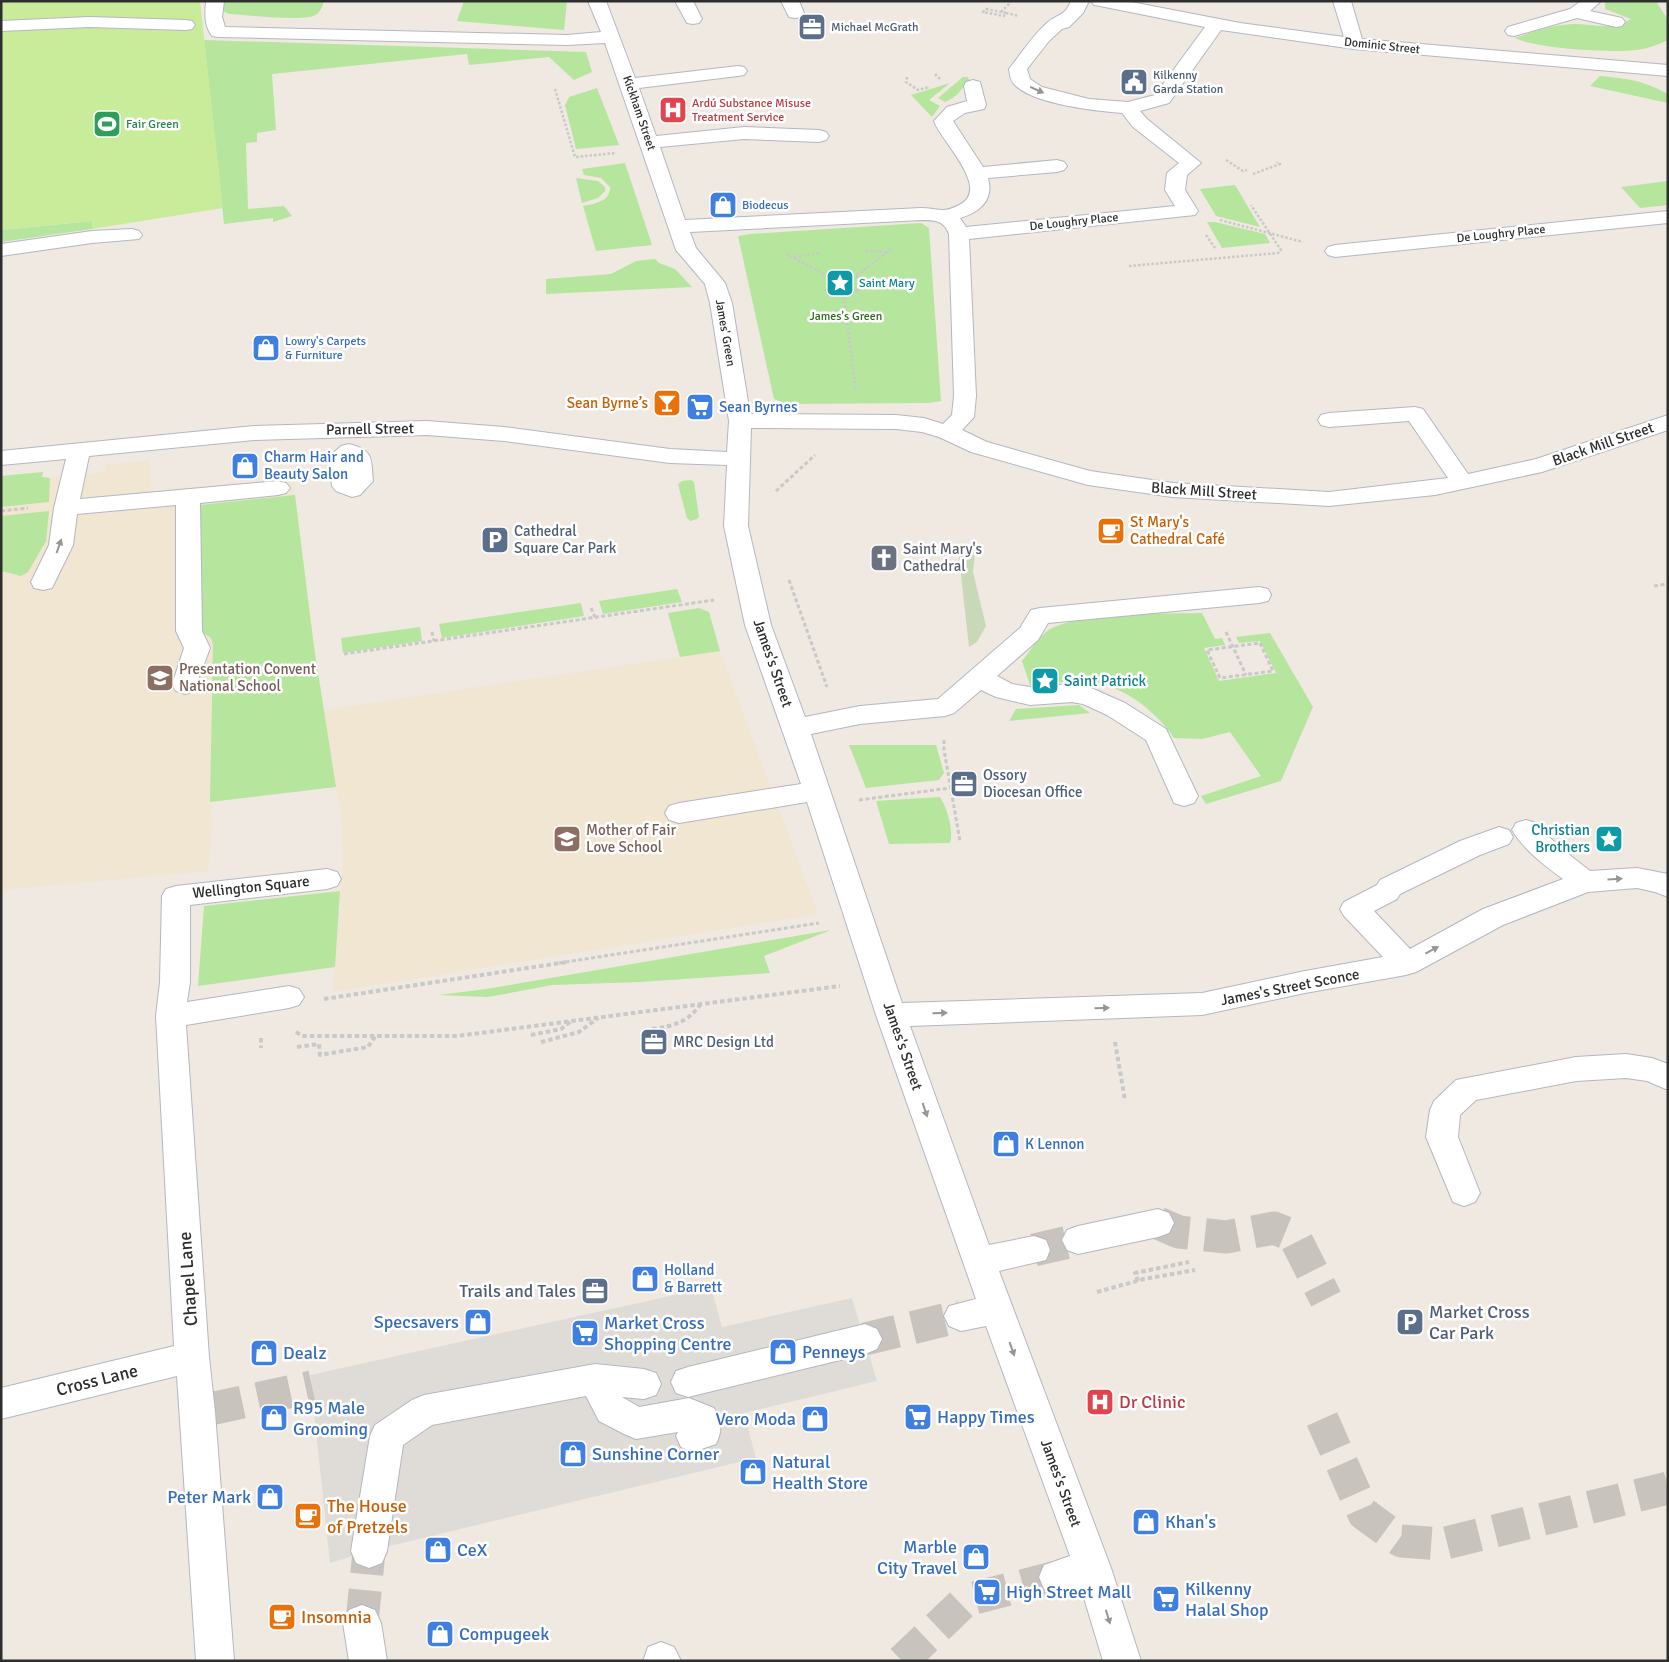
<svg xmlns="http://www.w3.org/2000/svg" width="1669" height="1662" font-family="Signika,sans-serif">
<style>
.education{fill:#f0e6d1}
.green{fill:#b6e59e}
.cemetery{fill:#c8d9b8}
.pitch{fill:#c9ec9a}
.plaza{fill:#dfdcd8}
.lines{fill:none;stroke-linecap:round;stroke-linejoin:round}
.minor-tunnel{stroke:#c8c4bd;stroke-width:33;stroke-dasharray:33 16;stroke-linecap:butt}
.minor-casing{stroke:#b4b7c1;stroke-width:2}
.path-far2{stroke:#c9c9c9;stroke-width:2.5;stroke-dasharray:2.5 2;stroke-linecap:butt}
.path-far1{stroke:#c9c9c9;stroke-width:3;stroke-dasharray:4 2.5;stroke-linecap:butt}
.path{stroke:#c9c9c9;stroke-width:4;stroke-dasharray:4.5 3;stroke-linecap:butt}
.minor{fill:#fff;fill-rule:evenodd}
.oneway{fill:#969696}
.labels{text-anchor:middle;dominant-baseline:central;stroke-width:5;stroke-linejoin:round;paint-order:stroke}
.far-service-label{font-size:12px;fill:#4e5e75;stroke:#fff;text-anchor:start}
.far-street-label{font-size:12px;fill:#2e2e2e;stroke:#fff}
.far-health-label{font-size:12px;fill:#be3a42;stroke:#fff;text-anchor:start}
.far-leisure-label{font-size:12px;fill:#27864d;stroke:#fff;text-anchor:start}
.far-shop-label{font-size:12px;fill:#366cbe;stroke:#fff;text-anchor:start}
.far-culture-label{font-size:12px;fill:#0d838f;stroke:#fff;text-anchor:start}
.far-park-label{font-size:12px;fill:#2c6e1b;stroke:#fff}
.food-label{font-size:15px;fill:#c56008;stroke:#fff;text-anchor:end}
.shop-label{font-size:15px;fill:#366cbe;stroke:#fff;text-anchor:start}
.street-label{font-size:15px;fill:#2e2e2e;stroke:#fff}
.service-label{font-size:15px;fill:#4e5e75;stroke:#fff;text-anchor:start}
.worship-label{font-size:15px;fill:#5b616d;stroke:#fff;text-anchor:start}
.education-label{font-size:15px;fill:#785e54;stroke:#fff;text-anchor:start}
.culture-label{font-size:15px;fill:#0d838f;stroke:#fff;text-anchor:start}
.near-street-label{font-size:18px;fill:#2e2e2e;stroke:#fff}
.near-service-label{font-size:18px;fill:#4e5e75;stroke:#fff;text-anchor:end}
.near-shop-label{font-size:18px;fill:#366cbe;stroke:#fff;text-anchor:start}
.near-health-label{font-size:18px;fill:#be3a42;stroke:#fff;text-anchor:start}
.near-food-label{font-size:18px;fill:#c56008;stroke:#fff;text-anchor:start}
</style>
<rect width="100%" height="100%" fill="#efe9e1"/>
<path class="education" d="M150,460L151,491L293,478L314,647L324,710L720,651L818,914L333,992L343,863L342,816L336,787L210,802L212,828L208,871L55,885L10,889L1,892V476L43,472L42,477L50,478L98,473L105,470V465Z"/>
<g class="green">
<path d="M223,1H324C322,7 320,14 313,16C298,21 248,15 229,14L220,10Z"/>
<path d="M464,1H567L564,30L457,21Z"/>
<path d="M1605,1H1656L1668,20V40C1657,45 1647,49 1635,50C1609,53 1538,49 1515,38C1534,31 1553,25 1573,24C1595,24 1611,31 1631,19L1605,9Z"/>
<path d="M204,40L586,52L592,72L574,80L549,57L469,65L467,54L272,74L276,130L257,133V142L246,143L248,209L284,206L292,216L273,222V218L224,224Z"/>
<path d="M1600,76C1629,79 1642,80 1668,94V103L1590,86Z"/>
<path d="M963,77H968L969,80C962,89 956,98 945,102L938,98Z"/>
<path d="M950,83L929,100L940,106L932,117L911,95Z"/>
<path d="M597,88L619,145L576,149L565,105L569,97Z"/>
<path d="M625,163L652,245L596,251L583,206C594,204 611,201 610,187L601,178L584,175L582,169Z"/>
<path d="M576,178L598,181L605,187V191L598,198L582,203Z"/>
<path d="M1668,181V205L1640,208L1621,187Z"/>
<path d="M1235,185L1260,227L1216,216L1200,189Z"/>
<path d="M92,221V229L1,242V230Z"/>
<path d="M1207,222H1215L1265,234L1270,243L1222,248Z"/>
<path d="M921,223L929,228L941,401L928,403L786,404L774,399L738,236L750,234Z"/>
<path d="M655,259L659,263L675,269L692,287L546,294V279L611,274L636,261Z"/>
<path d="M43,472L42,477L50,478L49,502L1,507V476Z"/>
<path d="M691,480L694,482L699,517L697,519L690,521L687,518L678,484L682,481Z"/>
<path d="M295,495L314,647L336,787L210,802L213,645L211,638L202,632L200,505Z"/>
<path d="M49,511L46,541L28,572L21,576L1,571V516Z"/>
<path d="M677,589L682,602L603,614L599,601Z"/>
<path d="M581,603L584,616L442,638L439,624Z"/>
<path d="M699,608L709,612L720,651L680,657L668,613Z"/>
<path d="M1202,613L1215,639L1222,638L1225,645L1204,648L1219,681L1276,673L1260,641L1239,643L1236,637L1270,633L1313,707L1281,781L1206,804L1201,796L1261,776L1230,732L1202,739L1174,738C1157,713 1127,688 1096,683C1074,680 1051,683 1030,685L1022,661C1029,652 1037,639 1046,632C1073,611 1167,614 1202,613Z"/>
<path d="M420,627L422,641L343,653L341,638Z"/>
<path d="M1079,705L1090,713L1009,721L1016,709Z"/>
<path d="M849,745H936L944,773L939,780L866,788Z"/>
<path d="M940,797C947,808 954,831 950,843L889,844L876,801Z"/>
<path d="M340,891L335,967L198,986L204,906Z"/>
<path d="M831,930L764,956L770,973L640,982L552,985L488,997L439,995L486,989Z"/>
</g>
<path class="cemetery" d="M976,543L973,572L986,626L977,642L969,647L958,548L970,547Z"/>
<path class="pitch" d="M1,1H200L223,208L92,229V221L1,230Z"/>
<path class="plaza" d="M711,1287L722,1327L852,1298L877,1381L744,1413L756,1458L369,1551L330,1563L310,1375Z"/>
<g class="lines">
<g class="minor-tunnel">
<path d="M1158,1223L1179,1232L1226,1237L1274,1228L1294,1236L1326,1299"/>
<path d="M1034,1250L1078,1240"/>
<path d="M865,1339L961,1316"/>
<path d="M210,1409L312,1387"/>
<path d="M1322,1419L1364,1514L1401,1541L1442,1544L1668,1488"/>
<path d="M362,1623L369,1551"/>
<path d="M902,1661L966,1600L1057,1577"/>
</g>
<defs>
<g id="minor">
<path d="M206,1H224L222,17L225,27L567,35L601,32L588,1H606L635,78L738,66L744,67L747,71L744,75L738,76L639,88L656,136L744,127L819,130L826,132L829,136L826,140L819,142L744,139L660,147L685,220L921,208C929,208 937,210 944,210C949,210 955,207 959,205C993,189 939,139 934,121L947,107L967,101L964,86L966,82L973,80L980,82L986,105L984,109L965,113L953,121L983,167L1057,160L1064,162L1067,166L1064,170L1057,172L988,178C994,200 980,212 960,218L966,227L1175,206L1165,190L1167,173L1179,163L1133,127L1122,113C1096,111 1031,104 1014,84C1010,80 1010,74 1009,69L1012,65C1023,51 1034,34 1048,22C1058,14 1065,16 1071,1H1089L1083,13L1069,27L1062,29L1049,41L1027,69L1030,79L1042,87L1089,99L1128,102L1155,95L1205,27L1100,6L1094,5L1091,1H1126L1240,23L1344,37L1333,1H1351L1362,39L1668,65V76L1354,49L1221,30L1169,103L1140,111L1147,119L1201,163L1187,175L1185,190L1198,211L1195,215L969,239L976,396L974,417L962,430L987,442L1090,471L1173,483L1329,492L1448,478L1409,421L1329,427L1321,425L1318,420L1321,415L1329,413L1415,407L1423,409L1468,474L1536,459L1668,415V430L1542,472L1435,495L1329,506L1173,497L1088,485L971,452L939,437L922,432L896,429L751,428L748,526L771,625L805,717L860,706L938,699L1020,628L1031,610L1040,608L1259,587L1268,589L1271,595L1268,601L1259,603L1048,623L1038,640L997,676L1012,684L1030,687L1072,684L1089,687L1125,703L1166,729L1198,796L1194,803L1184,806L1174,803L1146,740L1107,715L1083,704L1072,702L1030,705L996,697L981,690L954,713L945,716L860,724L811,734L902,1003L1202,993L1305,971L1383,957L1344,916L1340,909L1344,902L1377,885L1380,880L1460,841L1499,827L1509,830L1513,837L1509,844L1480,855L1400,894L1397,899L1374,911L1410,949L1483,909L1563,879C1544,865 1524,850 1512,830L1516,823L1526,820L1536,823L1558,846L1590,871L1637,868L1668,874V897L1655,892L1637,888L1588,892L1503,925L1416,972L1406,975L1305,993L1202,1015L910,1026L989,1245L1034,1236L1046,1240L1050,1250L1046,1260L999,1271L1111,1568L1141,1661H1103L1081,1588L1057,1594L1044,1589L1039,1577L1044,1565L1070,1556L986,1326L961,1331L949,1326L944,1316L949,1306L976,1299L876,1015L807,802L679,823L669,820L665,813L669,806L679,803L801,784L745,625L724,526L727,465L670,463L504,441L427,435L254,440L89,456L80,499L278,481L286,483L290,488L286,493L278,495L200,503L202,631L210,648L194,691L185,694L176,691L172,685L184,648L176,631V505L77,514L73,545L52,588L43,590L34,588L31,582L49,545L54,508L66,459L1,465V451L254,426L427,421L504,427L670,449L727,452L729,421L710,303L705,284L676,250L605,43L567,45L218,37L212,36C204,25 205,14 206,1ZM921,220C934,220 944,220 949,234L954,396L952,415L943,424L924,418L896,415L750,414L732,303L725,283L696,248L690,232Z"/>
<path d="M675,1H693L702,19L699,23L693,24L687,23Z"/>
<path d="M781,1H799L804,13L801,17L795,18L789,17Z"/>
<path d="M1581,1H1601L1590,11L1622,18L1625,22L1622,26L1616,27L1577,18L1514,36L1508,35L1505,31L1508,27L1570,9Z"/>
<path d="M89,17L186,20L192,21L195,25L192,29L186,30L89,27L1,31V21Z"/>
<path d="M1668,211V223L1335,257L1328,255L1325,251L1328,247L1335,245Z"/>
<path d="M132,229L139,231L142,235L139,239L92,243L1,256V244L92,231Z"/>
<path d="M349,444C374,450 371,459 373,481L360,495L352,497L336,491L332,486L329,457L341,446Z"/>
<path d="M327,869L337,872L341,879L337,886L327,889L190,905V982L187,1002L289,986L299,989L304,997L299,1005L289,1008L186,1025L209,1357L215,1412L234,1661H196L177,1376L1,1419V1388L174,1346L156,1016L160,982L162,896L166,889L176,886Z"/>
<path d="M1626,1054L1652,1058L1668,1064V1090L1647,1081L1626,1078L1576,1081L1476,1100L1460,1115L1458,1137L1480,1193L1475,1202L1464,1206L1453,1202L1426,1137L1430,1110L1434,1101L1456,1080L1576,1057Z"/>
<path d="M1158,1209L1169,1213L1174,1223L1169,1233L1158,1237L1078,1254L1067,1250L1062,1240L1067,1230L1078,1226Z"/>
<path d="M865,1324L877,1329L882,1339L877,1349L865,1354L688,1397L676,1393L671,1382L676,1371L688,1367Z"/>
<path d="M595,1364L644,1369L656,1373L661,1384L656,1395L644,1399L622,1397L639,1407L689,1398L714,1408C721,1423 723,1429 716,1444L693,1452L681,1447L676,1436L678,1432L636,1439L624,1434L599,1421L586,1396L432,1425L403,1445L387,1551L382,1563L369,1568L356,1563L351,1551L370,1436L375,1425L412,1400L424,1395Z"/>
<path d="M362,1605L375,1610L381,1623L387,1661H349L343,1623L349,1610Z"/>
<path d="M661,1642L674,1647L681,1661H643L648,1647Z"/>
</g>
</defs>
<use href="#minor" class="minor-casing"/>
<g class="path-far2">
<path d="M986,9L1006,13L1004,16L983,12Z"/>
<path d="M1001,12L1012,1"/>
<path d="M1006,13L1019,16"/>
<path d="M935,74L940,79"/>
<path d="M907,77L906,82L918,90L930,87"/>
<path d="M555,89L575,157L616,153"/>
<path d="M1226,160L1243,171L1247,170"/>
<path d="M1253,174L1280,164L1277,162"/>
<path d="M1220,220L1303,242"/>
<path d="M1206,235L1215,248"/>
<path d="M866,251L887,252"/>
<path d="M786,254L830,277"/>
<path d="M794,257L820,253"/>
<path d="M1129,266L1278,253L1281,250L1251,205"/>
<path d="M857,275L860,291L832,292L830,277Z"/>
<path d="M857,275L893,248"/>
<path d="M843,292L856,390"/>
</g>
<g class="path-far1">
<path d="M776,491L815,455"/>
<path d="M1,511L28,508"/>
<path d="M789,580L827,687"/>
<path d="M1654,586L1668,584"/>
<path d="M591,608L595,617"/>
<path d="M432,632L434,641"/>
<path d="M1226,632L1246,675"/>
<path d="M1260,643L1273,671L1220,678L1207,650Z"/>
<path d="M344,654L714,600"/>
<path d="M944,740V750L960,841"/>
<path d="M859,800L950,788"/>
<path d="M559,963L819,923"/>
</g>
<g class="path">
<path d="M324,999L567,962"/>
<path d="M652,1029C673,1026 687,1023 700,1005"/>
<path d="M296,1032L302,1036H457L840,986"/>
<path d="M531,1035L561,1029L570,1022"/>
<path d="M261,1038V1048"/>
<path d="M541,1042L579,1032L598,1018"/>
<path d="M1115,1042L1125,1100"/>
<path d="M297,1047L319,1044L320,1055L368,1047L376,1035"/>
<path d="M1138,1281L1135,1273L1189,1262"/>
<path d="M1097,1292L1144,1279L1195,1270"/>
</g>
<use href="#minor" class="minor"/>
</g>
<defs><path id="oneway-solid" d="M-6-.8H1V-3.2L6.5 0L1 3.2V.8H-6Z" transform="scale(1.25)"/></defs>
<g class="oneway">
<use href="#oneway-solid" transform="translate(1037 90) rotate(24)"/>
<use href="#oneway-solid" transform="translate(59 546) rotate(-71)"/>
<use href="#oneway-solid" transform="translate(1615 879) rotate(-4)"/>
<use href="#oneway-solid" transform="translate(1432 950) rotate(-28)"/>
<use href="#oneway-solid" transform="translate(1102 1008) rotate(-2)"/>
<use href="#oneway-solid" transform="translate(940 1013) rotate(-2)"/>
<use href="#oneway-solid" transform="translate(925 1110) rotate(71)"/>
<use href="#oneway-solid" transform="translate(1012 1349) rotate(70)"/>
<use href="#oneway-solid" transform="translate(1108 1617) rotate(73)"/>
</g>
<defs>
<symbol id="office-square" viewBox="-11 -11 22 22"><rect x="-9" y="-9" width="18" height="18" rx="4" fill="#5c6f8a" stroke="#fff"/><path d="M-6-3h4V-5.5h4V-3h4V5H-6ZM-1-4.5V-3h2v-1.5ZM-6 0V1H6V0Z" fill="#fff"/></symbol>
<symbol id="civic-square" viewBox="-11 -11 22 22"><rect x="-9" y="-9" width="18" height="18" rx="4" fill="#5c6f8a" stroke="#fff"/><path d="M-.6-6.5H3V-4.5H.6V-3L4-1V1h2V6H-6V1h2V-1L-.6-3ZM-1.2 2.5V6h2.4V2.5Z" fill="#fff"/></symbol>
<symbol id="hospital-square" viewBox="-11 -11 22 22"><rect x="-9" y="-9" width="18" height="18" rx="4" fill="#e0444e" stroke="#fff"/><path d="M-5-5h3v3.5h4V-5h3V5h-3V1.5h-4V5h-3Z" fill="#fff"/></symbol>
<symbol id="stadium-square" viewBox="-11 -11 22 22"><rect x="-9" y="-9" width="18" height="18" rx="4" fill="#2e9e5b" stroke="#fff"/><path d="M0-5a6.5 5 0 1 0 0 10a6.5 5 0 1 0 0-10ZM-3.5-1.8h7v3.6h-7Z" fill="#fff"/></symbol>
<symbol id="shop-square" viewBox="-11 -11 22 22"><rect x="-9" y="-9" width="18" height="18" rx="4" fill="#3f7fe0" stroke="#fff"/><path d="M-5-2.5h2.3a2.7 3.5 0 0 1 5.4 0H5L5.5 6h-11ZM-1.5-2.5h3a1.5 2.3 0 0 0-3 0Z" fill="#fff"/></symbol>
<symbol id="sight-square" viewBox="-11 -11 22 22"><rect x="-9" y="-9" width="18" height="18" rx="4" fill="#0f9aa8" stroke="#fff"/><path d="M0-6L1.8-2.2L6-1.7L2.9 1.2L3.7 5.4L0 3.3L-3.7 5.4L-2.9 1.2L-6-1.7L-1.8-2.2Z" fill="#fff"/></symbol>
<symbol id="bar-square" viewBox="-11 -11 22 22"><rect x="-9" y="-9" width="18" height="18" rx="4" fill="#e8710a" stroke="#fff"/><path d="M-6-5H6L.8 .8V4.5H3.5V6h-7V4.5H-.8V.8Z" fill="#fff"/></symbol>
<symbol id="supermarket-square" viewBox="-11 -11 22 22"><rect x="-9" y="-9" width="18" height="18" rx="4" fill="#3f7fe0" stroke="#fff"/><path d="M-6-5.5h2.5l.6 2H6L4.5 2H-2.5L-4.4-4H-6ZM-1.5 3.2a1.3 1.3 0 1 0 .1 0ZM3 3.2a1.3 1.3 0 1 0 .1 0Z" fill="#fff"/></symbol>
<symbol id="cafe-square" viewBox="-11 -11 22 22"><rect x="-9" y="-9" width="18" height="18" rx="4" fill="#e8710a" stroke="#fff"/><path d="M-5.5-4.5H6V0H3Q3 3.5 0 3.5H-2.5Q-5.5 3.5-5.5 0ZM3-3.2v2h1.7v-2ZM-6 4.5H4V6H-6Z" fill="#fff"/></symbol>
<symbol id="parking-square" viewBox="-11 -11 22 22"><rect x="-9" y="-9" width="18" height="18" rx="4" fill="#5c6f8a" stroke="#fff"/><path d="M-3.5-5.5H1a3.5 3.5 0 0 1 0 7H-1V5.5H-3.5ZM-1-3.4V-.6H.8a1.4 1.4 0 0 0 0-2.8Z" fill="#fff"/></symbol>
<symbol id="church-square" viewBox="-11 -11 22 22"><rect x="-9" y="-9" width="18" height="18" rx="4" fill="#6b7280" stroke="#fff"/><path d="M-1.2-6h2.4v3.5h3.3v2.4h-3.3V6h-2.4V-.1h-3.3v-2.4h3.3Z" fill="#fff"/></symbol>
<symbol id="school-square" viewBox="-11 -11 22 22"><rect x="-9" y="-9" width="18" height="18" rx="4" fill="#8d6e63" stroke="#fff"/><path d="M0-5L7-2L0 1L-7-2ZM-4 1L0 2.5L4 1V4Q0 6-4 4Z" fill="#fff"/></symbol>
</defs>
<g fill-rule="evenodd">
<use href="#office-square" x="796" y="11" width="32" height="32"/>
<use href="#civic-square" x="1118" y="66" width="32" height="32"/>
<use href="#hospital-square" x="657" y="94" width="32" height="32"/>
<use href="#stadium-square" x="91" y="108" width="32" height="32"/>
<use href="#shop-square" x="707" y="189" width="32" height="32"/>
<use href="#sight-square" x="824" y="267" width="32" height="32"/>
<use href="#shop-square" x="250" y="332" width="32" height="32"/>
<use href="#bar-square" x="651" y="387" width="32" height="32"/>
<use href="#supermarket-square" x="684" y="391" width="32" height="32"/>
<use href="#shop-square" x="229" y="450" width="32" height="32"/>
<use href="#cafe-square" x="1095" y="515" width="32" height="32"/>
<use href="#parking-square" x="479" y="524" width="32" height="32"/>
<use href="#church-square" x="868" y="542" width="32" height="32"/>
<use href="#school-square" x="144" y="662" width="32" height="32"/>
<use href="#sight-square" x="1029" y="665" width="32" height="32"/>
<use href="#office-square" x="948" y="768" width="32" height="32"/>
<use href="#school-square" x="551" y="823" width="32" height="32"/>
<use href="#sight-square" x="1593" y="823" width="32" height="32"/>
<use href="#office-square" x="638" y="1026" width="32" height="32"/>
<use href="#shop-square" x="990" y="1128" width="32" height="32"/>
<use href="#shop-square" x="629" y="1263" width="32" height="32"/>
<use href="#office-square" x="579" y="1275" width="32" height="32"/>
<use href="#shop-square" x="462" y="1306" width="32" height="32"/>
<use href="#parking-square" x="1394" y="1306" width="32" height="32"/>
<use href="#supermarket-square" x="569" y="1317" width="32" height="32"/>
<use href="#shop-square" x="767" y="1336" width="32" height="32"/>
<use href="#shop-square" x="248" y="1337" width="32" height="32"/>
<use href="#hospital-square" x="1084" y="1386" width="32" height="32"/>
<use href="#supermarket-square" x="902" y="1401" width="32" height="32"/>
<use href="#shop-square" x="258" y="1402" width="32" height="32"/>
<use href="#shop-square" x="799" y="1403" width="32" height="32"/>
<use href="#shop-square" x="557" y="1438" width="32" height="32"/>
<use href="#shop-square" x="737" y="1456" width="32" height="32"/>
<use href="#shop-square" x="254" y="1481" width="32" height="32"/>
<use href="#cafe-square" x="292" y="1500" width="32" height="32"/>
<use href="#shop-square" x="1130" y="1506" width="32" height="32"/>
<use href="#shop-square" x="422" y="1534" width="32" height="32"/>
<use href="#shop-square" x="960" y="1541" width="32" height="32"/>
<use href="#supermarket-square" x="971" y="1576" width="32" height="32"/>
<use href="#supermarket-square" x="1150" y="1583" width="32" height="32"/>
<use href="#cafe-square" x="266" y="1601" width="32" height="32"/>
<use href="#shop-square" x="424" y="1618" width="32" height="32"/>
</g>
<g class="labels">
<g class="far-service-label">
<text x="831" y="27">Michael McGrath</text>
<text x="1153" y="75">Kilkenny<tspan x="1153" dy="14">Garda Station</tspan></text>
</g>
<g class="far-street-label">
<text transform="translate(1382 46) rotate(6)">Dominic Street</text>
<text transform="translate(639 113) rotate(71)">Kickham Street</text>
<text transform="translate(1074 222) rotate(-6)">De Loughry Place</text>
<text transform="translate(1501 234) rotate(-6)">De Loughry Place</text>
<text transform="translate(725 333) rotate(80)">James' Green</text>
</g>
<g class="far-health-label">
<text x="692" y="103">Ardú Substance Misuse<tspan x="692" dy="14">Treatment Service</tspan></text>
</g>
<g class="far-leisure-label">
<text x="126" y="124">Fair Green</text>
</g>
<g class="far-shop-label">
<text x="742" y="205">Biodecus</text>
<text x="285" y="341">Lowry's Carpets<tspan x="285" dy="14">&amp; Furniture</tspan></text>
</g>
<g class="far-culture-label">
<text x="859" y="283">Saint Mary</text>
</g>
<g class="far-park-label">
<text x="846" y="316">James's Green</text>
</g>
<g class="food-label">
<text x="648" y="403">Sean Byrne’s</text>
<text x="1130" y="522" text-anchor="start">St Mary's<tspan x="1130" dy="17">Cathedral Café</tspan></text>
</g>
<g class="shop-label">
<text x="719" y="407">Sean Byrnes</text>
<text x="264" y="457">Charm Hair and<tspan x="264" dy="17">Beauty Salon</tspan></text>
<text x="1025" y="1144">K Lennon</text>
<text x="664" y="1270">Holland<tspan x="664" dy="17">&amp; Barrett</tspan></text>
</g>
<g class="street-label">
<text transform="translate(370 429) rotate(-1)">Parnell Street</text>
<text transform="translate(1603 444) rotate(-19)">Black Mill Street</text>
<text transform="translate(1204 491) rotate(4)">Black Mill Street</text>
<text transform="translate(773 663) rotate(71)">James's Street</text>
<text transform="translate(251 887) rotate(-6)">Wellington Square</text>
<text transform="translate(1290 987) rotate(-11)">James's Street Sconce</text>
<text transform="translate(903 1046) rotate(71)">James's Street</text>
<text transform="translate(1061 1483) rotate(70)">James's Street</text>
</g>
<g class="service-label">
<text x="514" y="531">Cathedral<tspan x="514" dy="17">Square Car Park</tspan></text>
<text x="983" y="775">Ossory<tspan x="983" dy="17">Diocesan Office</tspan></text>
<text x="673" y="1042">MRC Design Ltd</text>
</g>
<g class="worship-label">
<text x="903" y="549">Saint Mary's<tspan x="903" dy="17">Cathedral</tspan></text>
</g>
<g class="education-label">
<text x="179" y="669">Presentation Convent<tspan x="179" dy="17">National School</tspan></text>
<text x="586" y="830">Mother of Fair<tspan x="586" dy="17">Love School</tspan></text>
</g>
<g class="culture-label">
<text x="1064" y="681">Saint Patrick</text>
<text x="1590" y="830" text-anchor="end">Christian<tspan x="1590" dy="17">Brothers</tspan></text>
</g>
<g class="near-street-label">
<text transform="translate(188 1279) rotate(-94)">Chapel Lane</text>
<text transform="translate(97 1380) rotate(-14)">Cross Lane</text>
</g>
<g class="near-service-label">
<text x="576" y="1291">Trails and Tales</text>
<text x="1429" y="1312" text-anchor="start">Market Cross<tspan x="1429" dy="21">Car Park</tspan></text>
</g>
<g class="near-shop-label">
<text x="459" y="1322" text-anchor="end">Specsavers</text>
<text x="604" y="1323">Market Cross<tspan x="604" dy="21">Shopping Centre</tspan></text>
<text x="802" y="1352">Penneys</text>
<text x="283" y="1353">Dealz</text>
<text x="293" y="1408">R95 Male<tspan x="293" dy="21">Grooming</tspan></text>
<text x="937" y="1417">Happy Times</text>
<text x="796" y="1419" text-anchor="end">Vero Moda</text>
<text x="592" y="1454">Sunshine Corner</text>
<text x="772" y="1462">Natural<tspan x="772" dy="21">Health Store</tspan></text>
<text x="251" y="1497" text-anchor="end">Peter Mark</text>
<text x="1165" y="1522">Khan's</text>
<text x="957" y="1547" text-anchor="end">Marble<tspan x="957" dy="21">City Travel</tspan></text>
<text x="457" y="1550">CeX</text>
<text x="1185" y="1589">Kilkenny<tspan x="1185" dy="21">Halal Shop</tspan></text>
<text x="1006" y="1592">High Street Mall</text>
<text x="459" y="1634">Compugeek</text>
</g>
<g class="near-health-label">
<text x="1119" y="1402">Dr Clinic</text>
</g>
<g class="near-food-label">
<text x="327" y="1506">The House<tspan x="327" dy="21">of Pretzels</tspan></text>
<text x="301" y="1617">Insomnia</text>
</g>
</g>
<rect width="1669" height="1662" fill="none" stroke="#2e2e2e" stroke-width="5"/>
</svg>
